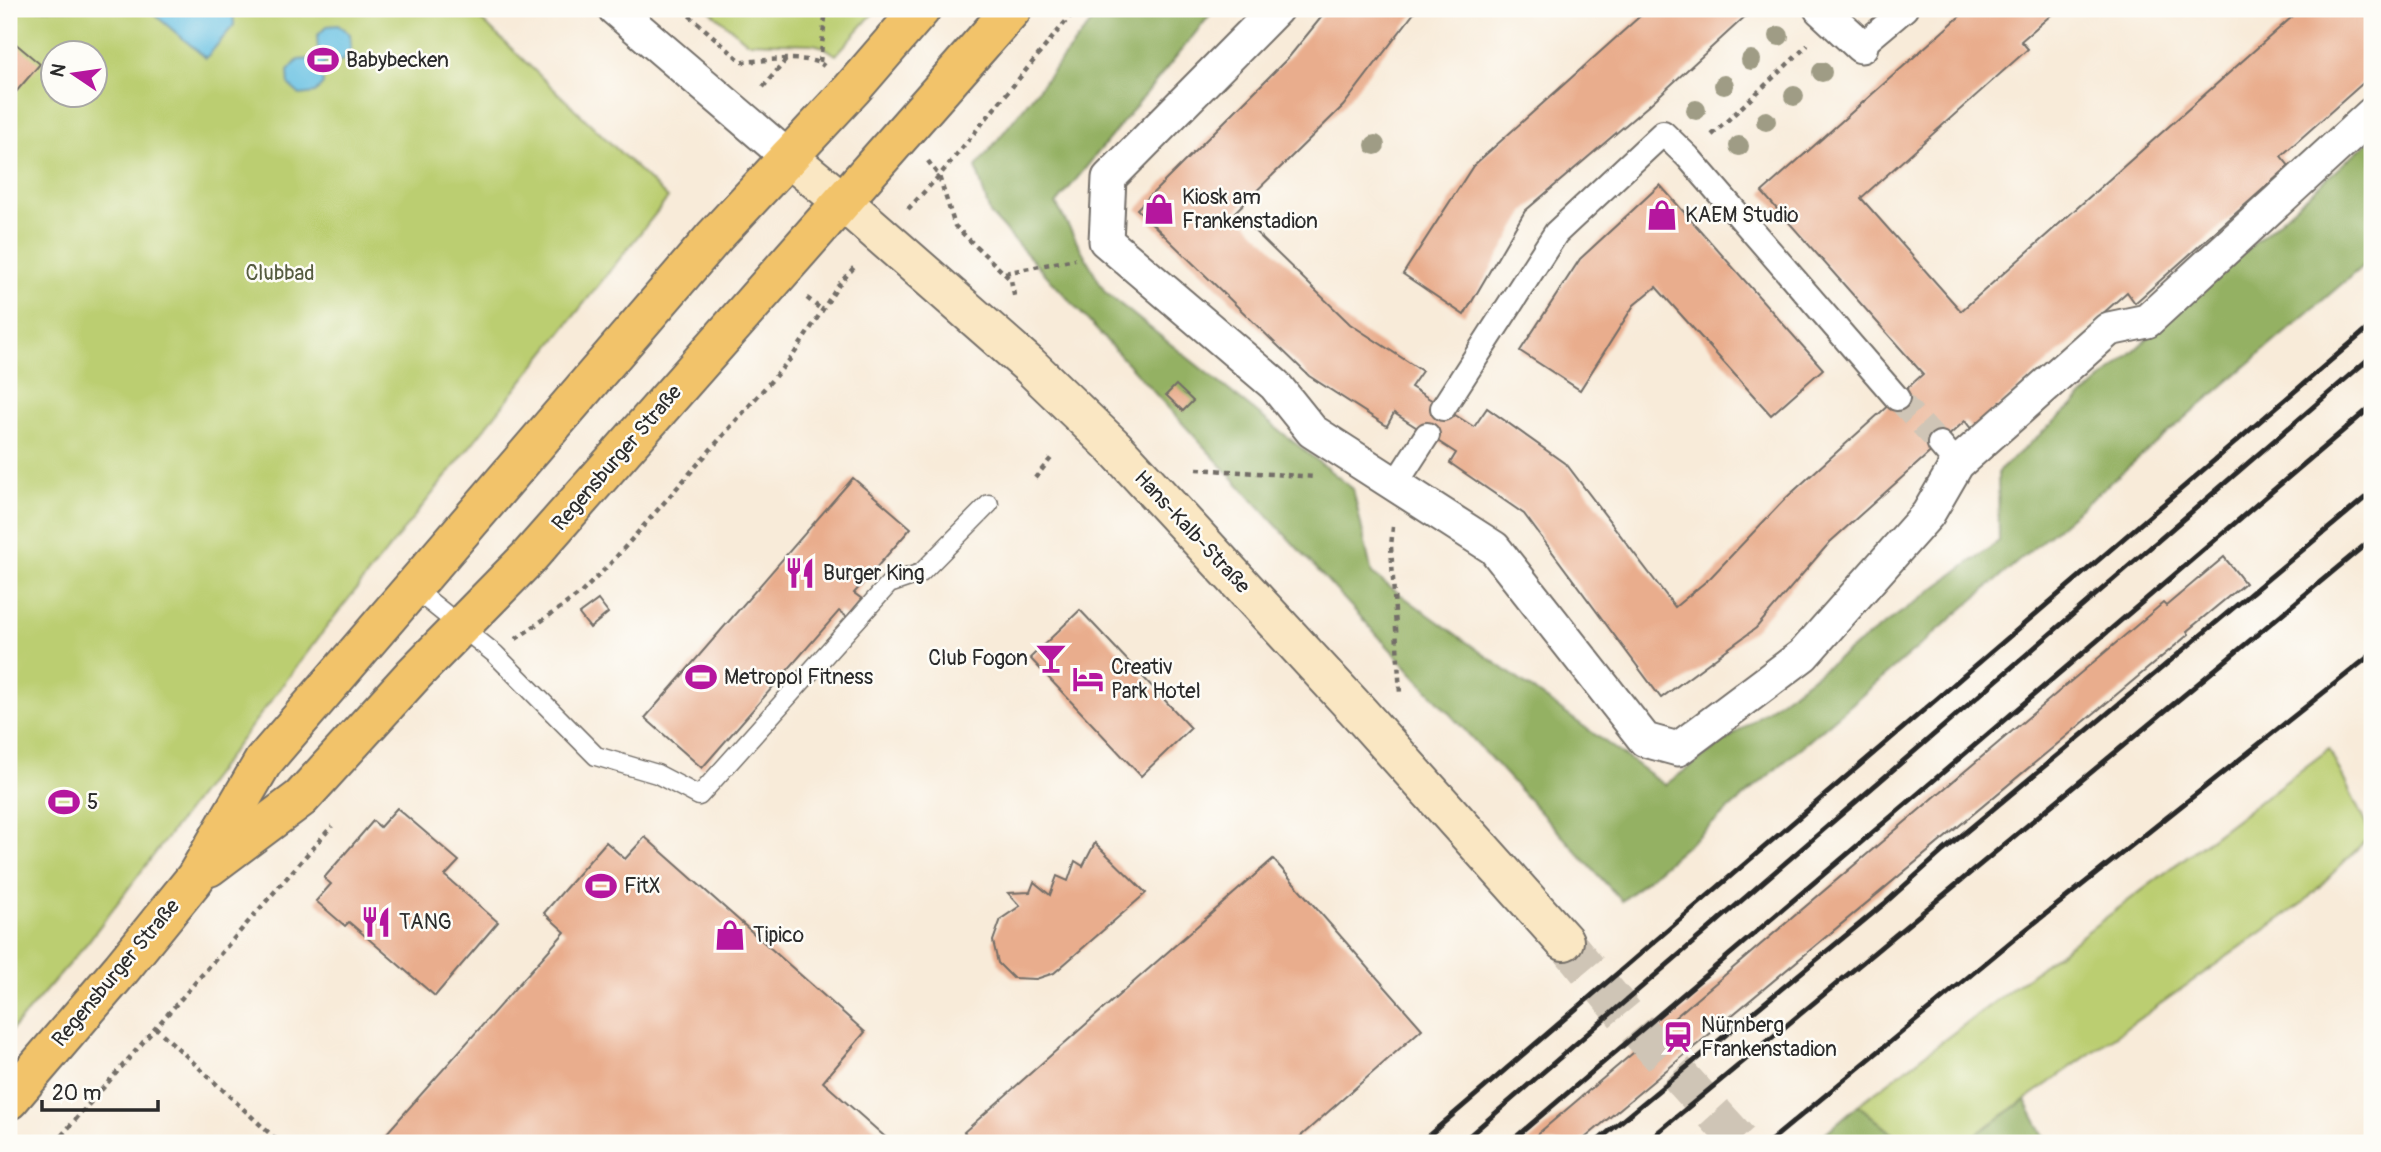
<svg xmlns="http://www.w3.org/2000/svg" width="2381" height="1152" font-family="Pangolin,sans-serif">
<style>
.green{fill:#bbce71;stroke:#737c4e;stroke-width:2;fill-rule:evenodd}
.forest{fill:#94b163;stroke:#606e47;stroke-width:2}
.water{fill:#64bfe2;stroke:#487586;stroke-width:2}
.building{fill:#e9ad8d}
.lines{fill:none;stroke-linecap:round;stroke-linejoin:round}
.pedestrian-tunnel{stroke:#cfc5b6;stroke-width:24;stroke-dasharray:24 12;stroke-linecap:butt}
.secondary-tunnel{stroke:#cfc5b6;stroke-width:38;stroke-dasharray:38 19;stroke-linecap:butt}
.service-casing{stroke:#736e68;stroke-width:21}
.pedestrian-casing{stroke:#736e68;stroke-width:28}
.minor-casing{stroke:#736e68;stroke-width:37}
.secondary-casing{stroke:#736e68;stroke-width:42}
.primary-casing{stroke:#736e68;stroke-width:42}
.path{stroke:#736e68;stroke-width:4.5;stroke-dasharray:5 5;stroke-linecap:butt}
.service{stroke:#fff;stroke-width:18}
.pedestrian{stroke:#fff;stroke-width:24}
.minor{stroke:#fff;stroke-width:33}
.secondary{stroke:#fae7c3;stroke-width:38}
.primary{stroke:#f2c36a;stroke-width:38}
.rail{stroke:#2b2b2b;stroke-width:5}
.tree{fill:#9f9c85}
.labels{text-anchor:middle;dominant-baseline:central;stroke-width:5;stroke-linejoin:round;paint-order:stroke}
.poi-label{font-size:21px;fill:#2b2b2b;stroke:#fdfcf7;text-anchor:start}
.park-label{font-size:21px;fill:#565c40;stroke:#fdfcf7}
.street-label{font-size:21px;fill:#2b2b2b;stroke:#fdfcf7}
</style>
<rect width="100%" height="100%" fill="#fdfcf7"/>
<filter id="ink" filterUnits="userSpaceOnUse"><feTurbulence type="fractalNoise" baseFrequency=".0143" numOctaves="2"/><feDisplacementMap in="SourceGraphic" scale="14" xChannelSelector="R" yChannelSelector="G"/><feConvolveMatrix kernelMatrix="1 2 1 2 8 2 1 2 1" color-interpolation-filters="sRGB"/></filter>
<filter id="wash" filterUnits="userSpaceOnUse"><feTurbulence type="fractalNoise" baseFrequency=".00686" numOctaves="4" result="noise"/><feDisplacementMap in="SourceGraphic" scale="28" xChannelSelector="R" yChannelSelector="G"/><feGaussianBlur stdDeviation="1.57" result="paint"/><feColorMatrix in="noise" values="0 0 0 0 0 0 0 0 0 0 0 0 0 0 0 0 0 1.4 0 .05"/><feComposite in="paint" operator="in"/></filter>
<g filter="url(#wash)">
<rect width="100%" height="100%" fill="#f8ebd9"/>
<g class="green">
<path d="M9,9H470L668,198L335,616L87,943L9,1033ZM52,52H94V94H52Z"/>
<path d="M708,9H877L836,55L824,47L813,44L747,42Z"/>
<path d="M2329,749L2371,835L2304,902L1964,1143H1904L1858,1105Z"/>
</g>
<g class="forest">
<path d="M1102,9H1215L1056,204L1105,292L1353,489L1372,574L1665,785L1999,541L1998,472L2372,138V258L1622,901L990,214L976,167Z"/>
<path d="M2025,1100L2047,1143H1964Z"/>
<path d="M1858,1105L1904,1143H1818L1816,1141Z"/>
</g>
<g class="water">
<path d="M148,9H233L234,25L206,58Z"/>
<path d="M338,25L350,34L351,49L342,61L328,60L321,68L323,84L315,93L300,95L289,85L288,71L298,60L311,59L318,51L317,36L327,26Z"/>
</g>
<g id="blocks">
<g class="building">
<path d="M1328,9H1417L1343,106L1235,212L1350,324L1422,371L1411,387L1474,427L1487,408L1567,465L1675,607L1710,578L1786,498L1923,374L1762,192L1968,9H2058L2021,41L2028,49L1861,198L1961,311L2301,9H2372V75L2281,156L2289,166L2135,303L2127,292L1972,430L1965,421L1830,542L1756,628L1661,698L1524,514L1450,463L1456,453L1394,413L1387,426L1309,376L1137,209L1289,57Z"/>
<path d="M1648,9H1747L1750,12L1648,106L1525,211L1464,315L1403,274L1473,166Z"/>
<path d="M9,38L40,64L9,100Z"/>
<path d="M1660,185L1823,369L1771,415L1656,287L1634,305L1580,390L1520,351L1580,259Z"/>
<path d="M1176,385L1193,401L1183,411L1166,395Z"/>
<path d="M853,478L911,528L854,593L862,599L847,617L839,611L702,768L645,718Z"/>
<path d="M2224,557L2245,583L2187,631L2189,634L1579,1143H1527L2163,603L2166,606Z"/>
<path d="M598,600L608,613L590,628L579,614Z"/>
<path d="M1080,610L1191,728L1141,776L1030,658Z"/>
<path d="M397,808L459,861L445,876L498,922L435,996L349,922L345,926L316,901L331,884L324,878L373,821L380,827Z"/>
<path d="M645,837L865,1032L823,1082L892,1143H378L565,932L544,913L606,842L625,859Z"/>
<path d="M1095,843L1146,893L1054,973L1036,979L1013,978L998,963L993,941L1001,919L1020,906L1008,893L1030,892L1034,882L1050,895L1057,876L1068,881L1075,861L1083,866Z"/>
<path d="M1273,859L1422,1029L1293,1143H974L964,1132Z"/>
</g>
</g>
</g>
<g filter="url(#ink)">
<use href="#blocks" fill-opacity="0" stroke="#736e68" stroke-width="2"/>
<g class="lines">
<path class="pedestrian-tunnel" d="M1897,398L1940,444"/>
<path class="secondary-tunnel" d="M1564,941L1637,1029L1741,1143"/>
<defs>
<path id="service" d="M413,588L495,654L596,756L657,774L699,796L889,584L921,573L989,504"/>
<g id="pedestrian">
<path d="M1861,46L1905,9"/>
<path d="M1443,408L1556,233L1663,133L1688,157L1897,398"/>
<path d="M1940,444L1957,464"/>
<path d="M1396,483L1427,435"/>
</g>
<g id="minor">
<path d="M615,9L788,157"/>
<path d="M1276,9L1109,178L1106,241L1275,385L1312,431L1494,548L1645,740L1678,749L1803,655L1928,514L1957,464L2109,329L2147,321L2372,114"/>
<path d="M1821,9L1861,46"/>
</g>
<path id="secondary" d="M788,157L842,201L1029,365L1114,447L1356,709L1564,941"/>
<g id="primary">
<path d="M209,867L301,798L414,674L528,558L1012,9"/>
<path d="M9,1100L122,968L195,878L263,762L715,236L852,89L921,9"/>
</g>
</defs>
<use href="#service" class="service-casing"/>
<use href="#pedestrian" class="pedestrian-casing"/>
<use href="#minor" class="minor-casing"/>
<use href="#secondary" class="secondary-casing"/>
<use href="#primary" class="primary-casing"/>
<g class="path">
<path d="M682,9L742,62C761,61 810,54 824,66"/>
<path d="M820,62L826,9"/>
<path d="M763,87L786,60"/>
<path d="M1712,135L1808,45"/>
<path d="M928,161L939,176L955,226L1011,280L1015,300"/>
<path d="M908,209L939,176L1076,9"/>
<path d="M1005,273L1075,259"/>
<path d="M807,298L822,310"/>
<path d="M1197,469L1316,477"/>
<path d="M1035,478L1052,457"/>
<path d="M1393,527L1391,546L1400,694"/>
<path d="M516,639L581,593L610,564L792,357L840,283L857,264"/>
<path d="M155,1027L280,1143"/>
<path d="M55,1143L332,826"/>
<path d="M337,1143L341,1138L347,1143"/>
</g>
<use href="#service" class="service"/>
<use href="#pedestrian" class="pedestrian"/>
<use href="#minor" class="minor"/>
<use href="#secondary" class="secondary"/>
<use href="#primary" class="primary"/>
<g class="rail">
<path d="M1420,1143L2372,325"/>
<path d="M1461,1143L2372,356"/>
<path d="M1509,1143L2372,406"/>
<path d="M1595,1143L1884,904L1943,851L2372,492"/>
<path d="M1645,1143L2372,539"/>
<path d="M1768,1143L2013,940L2372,654"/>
</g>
</g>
<g class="tree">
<circle cx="1779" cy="36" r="10"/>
<circle cx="1751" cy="60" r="10"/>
<circle cx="1822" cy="72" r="10"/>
<circle cx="1724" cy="85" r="10"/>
<circle cx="1794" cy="96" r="10"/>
<circle cx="1696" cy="110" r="10"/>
<circle cx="1766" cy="121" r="10"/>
<circle cx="1375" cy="145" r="10"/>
<circle cx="1739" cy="146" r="10"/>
</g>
</g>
<defs>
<symbol id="stadium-bare" viewBox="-9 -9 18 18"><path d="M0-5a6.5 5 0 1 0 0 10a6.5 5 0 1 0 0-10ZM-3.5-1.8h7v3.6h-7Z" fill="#b5179e" stroke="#fdfcf7" stroke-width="2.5" paint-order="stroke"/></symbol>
<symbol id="shop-bare" viewBox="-9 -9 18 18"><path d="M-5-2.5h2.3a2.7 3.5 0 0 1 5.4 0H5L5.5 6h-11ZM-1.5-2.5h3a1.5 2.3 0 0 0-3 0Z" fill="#b5179e" stroke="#fdfcf7" stroke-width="2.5" paint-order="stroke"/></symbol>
<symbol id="restaurant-bare" viewBox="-9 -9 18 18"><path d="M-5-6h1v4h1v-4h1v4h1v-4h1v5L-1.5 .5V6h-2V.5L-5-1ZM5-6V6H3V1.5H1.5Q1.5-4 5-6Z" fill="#b5179e" stroke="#fdfcf7" stroke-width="2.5" paint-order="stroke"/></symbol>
<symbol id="bar-bare" viewBox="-9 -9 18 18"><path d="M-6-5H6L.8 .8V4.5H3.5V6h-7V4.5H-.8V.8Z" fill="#b5179e" stroke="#fdfcf7" stroke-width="2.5" paint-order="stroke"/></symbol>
<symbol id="hotel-bare" viewBox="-9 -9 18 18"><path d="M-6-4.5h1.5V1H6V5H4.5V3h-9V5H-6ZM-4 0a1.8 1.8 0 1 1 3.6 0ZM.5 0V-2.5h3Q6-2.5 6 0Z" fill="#b5179e" stroke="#fdfcf7" stroke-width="2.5" paint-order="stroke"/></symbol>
<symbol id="station-bare" viewBox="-9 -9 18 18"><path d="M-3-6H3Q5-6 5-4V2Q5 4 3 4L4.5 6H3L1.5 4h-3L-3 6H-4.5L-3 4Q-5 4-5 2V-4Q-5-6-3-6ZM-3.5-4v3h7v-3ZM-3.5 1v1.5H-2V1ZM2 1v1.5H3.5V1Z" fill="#b5179e" stroke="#fdfcf7" stroke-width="2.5" paint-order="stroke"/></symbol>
</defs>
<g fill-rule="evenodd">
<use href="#stadium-bare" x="301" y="38" width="44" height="44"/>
<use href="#shop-bare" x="1137" y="187" width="44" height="44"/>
<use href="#shop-bare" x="1640" y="193" width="44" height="44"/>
<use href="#restaurant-bare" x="778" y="551" width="44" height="44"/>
<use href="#bar-bare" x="1029" y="636" width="44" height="44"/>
<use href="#stadium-bare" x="679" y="655" width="44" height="44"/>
<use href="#hotel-bare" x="1066" y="657" width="44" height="44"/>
<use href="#stadium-bare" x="42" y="780" width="44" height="44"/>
<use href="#stadium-bare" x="579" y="864" width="44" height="44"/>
<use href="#restaurant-bare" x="354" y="900" width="44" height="44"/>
<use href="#shop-bare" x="708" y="913" width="44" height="44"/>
<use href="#station-bare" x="1656" y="1015" width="44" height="44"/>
</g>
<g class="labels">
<g class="poi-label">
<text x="346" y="60">Babybecken</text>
<text x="1182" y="197">Kiosk am<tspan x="1182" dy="24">Frankenstadion</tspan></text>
<text x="1685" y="215">KAEM Studio</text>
<text x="823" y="573">Burger King</text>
<text x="1028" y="658" text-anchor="end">Club Fogon</text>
<text x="1111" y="667">Creativ<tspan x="1111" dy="24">Park Hotel</tspan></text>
<text x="724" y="677">Metropol Fitness</text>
<text x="87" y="802">5</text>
<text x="624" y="886">FitX</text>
<text x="399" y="922">TANG</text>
<text x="753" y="935">Tipico</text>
<text x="1701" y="1025">Nürnberg<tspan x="1701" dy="24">Frankenstadion</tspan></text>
</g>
<g class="park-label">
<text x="280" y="273">Clubbad</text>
</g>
<g class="street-label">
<text transform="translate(617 458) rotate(-49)">Regensburger Straße</text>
<text transform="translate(1192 532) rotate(47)">Hans-Kalb-Straße</text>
<text transform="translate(116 973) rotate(-50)">Regensburger Straße</text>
</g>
</g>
<rect width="2381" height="1152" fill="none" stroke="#fdfcf7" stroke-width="35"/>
<g transform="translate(74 74) rotate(283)"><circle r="33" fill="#fdfcf7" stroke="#a9a8a5" stroke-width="2"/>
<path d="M0-5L12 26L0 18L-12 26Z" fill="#b5179e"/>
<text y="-10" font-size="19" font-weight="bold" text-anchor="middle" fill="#2b2b2b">N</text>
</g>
<path d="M42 1100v10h116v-10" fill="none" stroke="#2b2b2b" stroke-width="3.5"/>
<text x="52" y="1100" font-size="21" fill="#2b2b2b" stroke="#fdfcf7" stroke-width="5" paint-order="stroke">20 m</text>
</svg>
